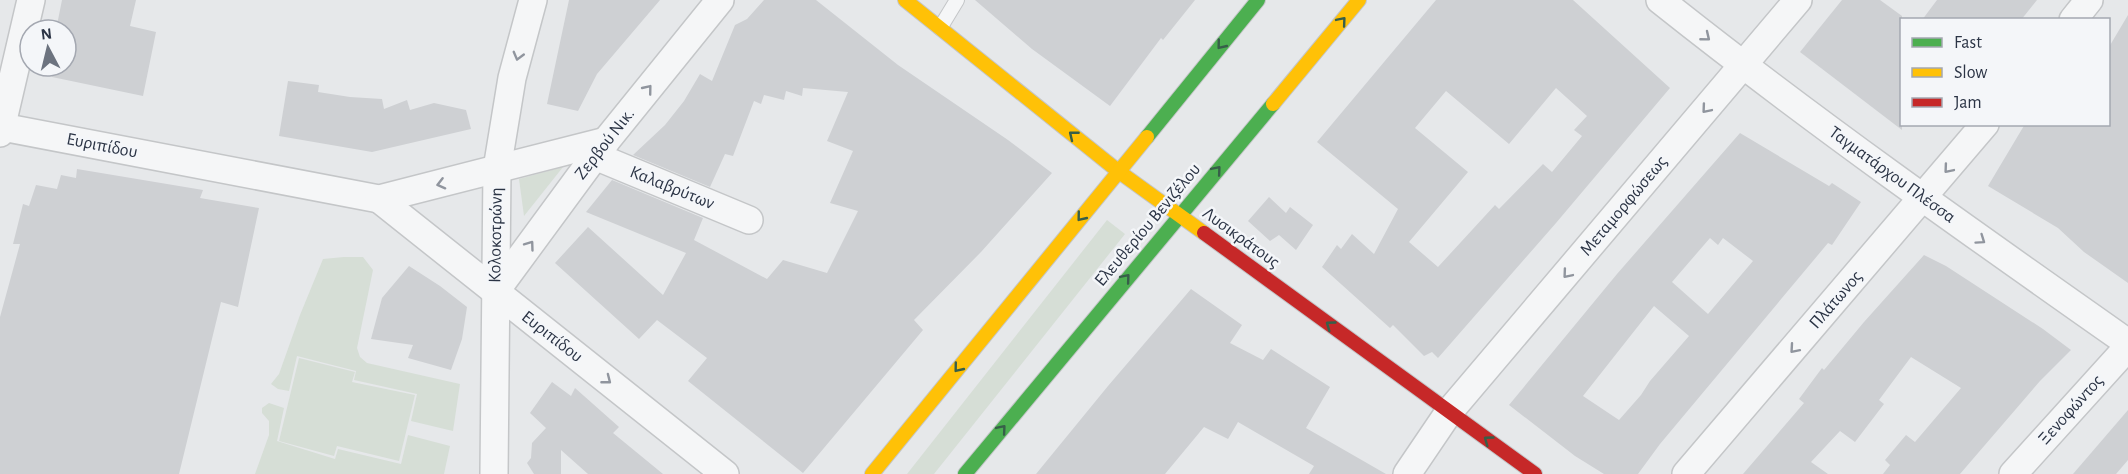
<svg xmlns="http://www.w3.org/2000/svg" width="2128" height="474" font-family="'Alegreya Sans',sans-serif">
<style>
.green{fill:#d6ded6}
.building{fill:#ced0d3;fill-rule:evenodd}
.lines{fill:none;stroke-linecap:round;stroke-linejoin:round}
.lane-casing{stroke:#c4c6c8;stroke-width:16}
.street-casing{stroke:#c4c6c8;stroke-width:30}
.fast-casing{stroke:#c4c6c8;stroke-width:16}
.slow-casing{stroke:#c4c6c8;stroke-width:16}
.jam-casing{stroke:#c4c6c8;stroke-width:16}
.lane{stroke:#f5f6f7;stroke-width:14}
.street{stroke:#f5f6f7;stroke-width:27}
.fast{stroke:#4caf50;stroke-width:14}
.slow{stroke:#ffc107;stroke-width:14}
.jam{stroke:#c62828;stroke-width:14}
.oneway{stroke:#375f49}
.oneway2{stroke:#90959e}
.labels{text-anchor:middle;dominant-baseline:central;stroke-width:5;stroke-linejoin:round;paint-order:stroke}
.street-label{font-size:18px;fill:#2b3445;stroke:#f4f6f9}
</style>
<rect width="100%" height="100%" fill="#e6e8ea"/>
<g class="green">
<path d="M563,167L524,216L519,179Z"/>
<path d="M1107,220L1125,234L934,474H907Z"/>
<path d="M344,257H363L373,270L357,348L360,357L367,363L460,384L453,431L411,421L417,394L354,380L356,371L297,356L289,391L278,389L271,384L279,374L300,315L323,259Z"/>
<path d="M299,358L355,372L352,382L415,395L399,461L337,446L334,456L279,441Z"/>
<path d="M269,403L284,408L277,441L335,459L338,449L401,464L408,435L450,446L444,474H255L269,435V421L262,413V408Z"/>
</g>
<g class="building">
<path d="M62,0H136L130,26L156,32L143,96L52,77L55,66H66V30H56Z"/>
<path d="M569,0H660L597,74L578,111L547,104Z"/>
<path d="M764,0H816L898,65L1008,140L1052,173L981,252L914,320L923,330L803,473L688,381L707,358L657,320L639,339L555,263L588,227L663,295L686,253L586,212L612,180L703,218L694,240L767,279L783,260L827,273L858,211L830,203L853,151L827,141L848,92L803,88L802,96L786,91L784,100L764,95L761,104L754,101L733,156L725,154L710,187L633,155L665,125L684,101L700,74L712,81L735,25L747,19Z"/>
<path d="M975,0H1195L1163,40L1161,38L1110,106L1032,49Z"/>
<path d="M1436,0H1573L1670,88L1556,223L1438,358L1432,352L1424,356L1393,325L1390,328L1322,267L1337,245L1341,249L1352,234L1374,254L1398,209L1317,142ZM1556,88L1587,116L1574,130L1582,136L1552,172L1543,164L1499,209L1495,205L1438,267L1409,242L1468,172L1415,128L1446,91L1509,144Z"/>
<path d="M1842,0H1880L1902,16V130L1800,52Z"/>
<path d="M1937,0H2037L2021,20H1922Z"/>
<path d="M2128,15V283L2084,252L2058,228L1988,186L2025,124H2109V47Z"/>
<path d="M288,81L319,85L318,92L350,97L382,99L384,109L407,100L410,110L434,103L466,110L471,129L372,152L279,136Z"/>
<path d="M1740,133L1829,186L1832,183L1861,202L1832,245L1828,243L1660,444L1638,474H1604L1575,456L1509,405L1617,274ZM1710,238L1718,245L1723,238L1753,261L1708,314L1672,282ZM1654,306L1689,336L1650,381L1641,395L1619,420L1583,396Z"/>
<path d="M77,169L203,190L200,198L259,208L238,307L221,302L179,474H0V317L20,244H13L23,204L29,206L36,185L57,189L61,175L76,178Z"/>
<path d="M1269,197L1286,213L1290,207L1313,225L1296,250L1279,235L1270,241L1248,221Z"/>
<path d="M1924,255L1946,266L2043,329L2071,350L2040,381L1960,474H1883L1890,465L1885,460L1906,435L1915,442L1961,388L1911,357L1879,400L1884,404L1855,442L1840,431L1811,462L1828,474H1743L1804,403L1799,399L1822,368L1824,370L1864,322Z"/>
<path d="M409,266L440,286L467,307L462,339L451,370L408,358L413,345L371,339L382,298Z"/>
<path d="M1191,289L1242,325L1230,343L1263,360L1271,349L1330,387L1306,428L1386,474H1309L1314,466L1238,422L1228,439L1204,427L1165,474H1036L1108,386Z"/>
<path d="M552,382L571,396L575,388L619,427L613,433L663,474H588L561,450V474H534L527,463L531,458L532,443L546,428L530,413Z"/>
<path d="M2128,410V460L2116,474H2073Z"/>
</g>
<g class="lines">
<defs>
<path id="lane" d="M940,28L957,0"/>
<g id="street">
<path d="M1660,0C1812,121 1970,232 2128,343"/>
<path d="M2073,20L2089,0"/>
<path d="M2,127L379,199L606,141"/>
<path d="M0,133L31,0"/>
<path d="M595,156L749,220"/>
<path d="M379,199L725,474"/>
<path d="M495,292L606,141L720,0"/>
<path d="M494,474L497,169L512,78L533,0"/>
<path d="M1407,474L1449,412L1798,0"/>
<path d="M1686,474L1985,124"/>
<path d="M2013,474L2128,347"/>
</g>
<g id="fast">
<path d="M1147,137L1258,0"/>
<path d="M965,474L1273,104"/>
</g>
<g id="slow">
<path d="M905,0L1118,171L1204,233"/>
<path d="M1273,104L1359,0"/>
<path d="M872,474L1147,137"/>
</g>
<path id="jam" d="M1204,233L1535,474"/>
</defs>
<use href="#lane" class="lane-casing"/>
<use href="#street" class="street-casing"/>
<use href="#fast" class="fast-casing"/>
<use href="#slow" class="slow-casing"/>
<use href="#jam" class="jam-casing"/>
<use href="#lane" class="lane"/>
<use href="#street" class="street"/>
<use href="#fast" class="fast"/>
<use href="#slow" class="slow"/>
<use href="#jam" class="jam"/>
</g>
<defs><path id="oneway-chevron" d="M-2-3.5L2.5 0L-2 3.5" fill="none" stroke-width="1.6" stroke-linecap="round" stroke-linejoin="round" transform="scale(1.5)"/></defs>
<g class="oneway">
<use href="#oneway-chevron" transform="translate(1342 21) rotate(-50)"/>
<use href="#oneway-chevron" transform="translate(1221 45) rotate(129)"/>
<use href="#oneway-chevron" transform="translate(1073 135) rotate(-141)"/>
<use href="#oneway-chevron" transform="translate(1217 170) rotate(-50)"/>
<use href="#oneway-chevron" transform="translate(1081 217) rotate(129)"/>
<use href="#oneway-chevron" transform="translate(1126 278) rotate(-50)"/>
<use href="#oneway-chevron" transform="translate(1330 325) rotate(-144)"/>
<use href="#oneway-chevron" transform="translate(958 368) rotate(129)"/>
<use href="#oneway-chevron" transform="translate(1002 429) rotate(-50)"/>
<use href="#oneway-chevron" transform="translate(1488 440) rotate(-144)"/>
</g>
<g class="oneway2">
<use href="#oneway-chevron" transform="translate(1706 37) rotate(39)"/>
<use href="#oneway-chevron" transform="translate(518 56) rotate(105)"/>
<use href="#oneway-chevron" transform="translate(648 89) rotate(-51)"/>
<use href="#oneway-chevron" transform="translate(1706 109) rotate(130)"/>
<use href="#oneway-chevron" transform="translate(1948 169) rotate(130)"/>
<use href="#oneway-chevron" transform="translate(441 184) rotate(166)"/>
<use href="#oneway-chevron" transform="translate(1981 240) rotate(35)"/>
<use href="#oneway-chevron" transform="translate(530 245) rotate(-54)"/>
<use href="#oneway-chevron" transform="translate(1567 274) rotate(130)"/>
<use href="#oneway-chevron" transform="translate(1794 349) rotate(131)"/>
<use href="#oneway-chevron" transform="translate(607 380) rotate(38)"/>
</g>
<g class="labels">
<g class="street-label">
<text transform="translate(605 144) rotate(-52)">Ζερβού Νικ.</text>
<text transform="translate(102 146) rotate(11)">Ευριπίδου</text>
<text transform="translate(1892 175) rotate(36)">Ταγματάρχου Πλέσσα</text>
<text transform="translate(672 188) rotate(22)">Καλαβρύτων</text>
<text transform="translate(1624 206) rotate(-50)">Μεταμορφώσεως</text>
<text transform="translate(1148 225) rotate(-50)">Ελευθερίου Βενιζέλου</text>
<text transform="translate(496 235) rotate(-89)">Κολοκοτρώνη</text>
<text transform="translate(1241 238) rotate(36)">Λυσικράτους</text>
<text transform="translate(1836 300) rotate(-49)">Πλάτωνος</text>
<text transform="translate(552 337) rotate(38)">Ευριπίδου</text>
<text transform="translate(2071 410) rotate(-48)">Ξενοφώντος</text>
</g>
</g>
<rect x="1900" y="18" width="210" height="108" fill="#f4f6f9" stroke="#a4a8b1" stroke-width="1.5"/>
<rect x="1912" y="38" width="30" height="9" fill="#4caf50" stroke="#a4a8b1" stroke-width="1.5"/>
<text x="1954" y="48" font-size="18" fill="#2b3445">Fast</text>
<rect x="1912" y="68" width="30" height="9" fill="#ffc107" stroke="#a4a8b1" stroke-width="1.5"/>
<text x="1954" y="78" font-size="18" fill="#2b3445">Slow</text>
<rect x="1912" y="98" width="30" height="9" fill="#c62828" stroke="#a4a8b1" stroke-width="1.5"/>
<text x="1954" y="108" font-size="18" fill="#2b3445">Jam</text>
<g transform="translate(48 48) rotate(353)"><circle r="28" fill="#f4f6f9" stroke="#a4a8b1" stroke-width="1.5"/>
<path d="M0-4.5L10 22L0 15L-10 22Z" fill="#6c737f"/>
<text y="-9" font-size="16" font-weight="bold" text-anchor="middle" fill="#2b3445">N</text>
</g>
</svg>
